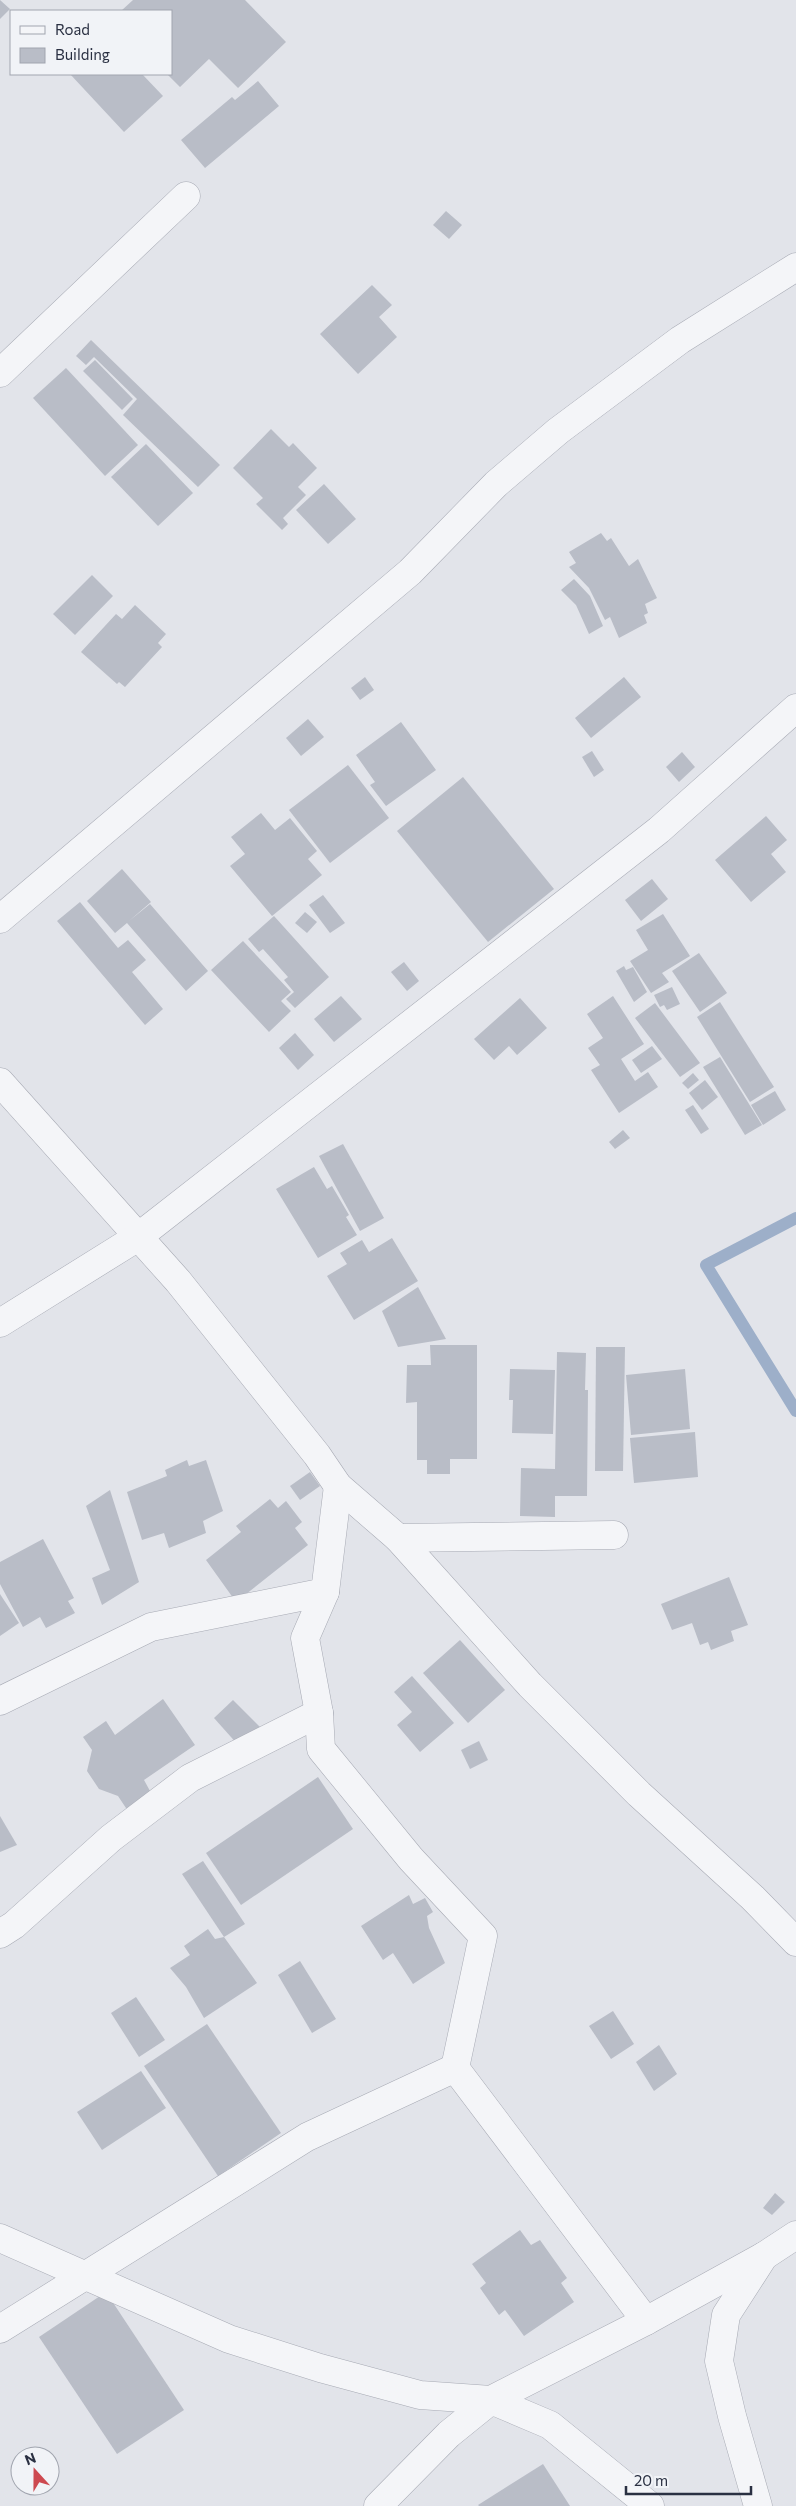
<svg xmlns="http://www.w3.org/2000/svg" width="796" height="2506" font-family="Commissioner,sans-serif">
<style>
.lines{fill:none;stroke-linecap:round;stroke-linejoin:round}
.stream{stroke:#9dafc9;stroke-width:12}
.building{fill:#b9bdc7}
.minor-casing{stroke:#a7aab4;stroke-width:29}
.minor{stroke:#f4f5f8;stroke-width:28}
</style>
<rect width="100%" height="100%" fill="#e2e4ea"/>
<g class="lines">
<path class="stream" d="M796,1218L706,1265L796,1411"/>
</g>
<g class="building">
<path d="M0,0L10,9L0,19Z"/>
<path d="M133,0H245L286,42L238,88L209,59L180,87L167,74H171V11H121Z"/>
<path d="M70,74H142L163,96L124,132Z"/>
<path d="M258,81L279,106L205,168L181,140L232,97L235,100Z"/>
<path d="M446,211L462,225L449,239L433,225Z"/>
<path d="M372,285L392,305L379,317L397,337L358,374L320,334Z"/>
<path d="M91,340L220,465L198,487L123,415L137,399L94,357L86,365L76,356Z"/>
<path d="M95,360L133,399L122,410L83,371Z"/>
<path d="M66,368L138,445L105,476L33,398Z"/>
<path d="M271,429L289,447L293,443L317,468L298,487L306,495L283,518L288,524L282,530L256,504L263,498L233,468Z"/>
<path d="M146,444L193,493L158,526L111,477Z"/>
<path d="M324,484L356,519L328,544L296,510Z"/>
<path d="M601,533L607,541L611,538L629,566L638,559L657,598L645,604L648,613L644,615L647,623L619,638L610,617L605,620L589,588L569,567L576,563L569,552Z"/>
<path d="M92,575L113,596L75,635L53,614Z"/>
<path d="M574,579L590,596L603,626L589,634L576,605L561,590Z"/>
<path d="M135,605L166,634L158,643L162,647L125,687L119,682L117,684L81,652L116,614L122,619Z"/>
<path d="M365,677L374,690L360,700L351,688Z"/>
<path d="M624,677L641,697L591,738L575,718Z"/>
<path d="M308,719L324,737L301,756L286,738Z"/>
<path d="M401,722L436,770L386,806L370,785L375,782L356,755Z"/>
<path d="M592,751L604,770L594,777L582,757Z"/>
<path d="M682,752L695,767L679,782L666,767Z"/>
<path d="M348,765L389,818L330,863L289,810Z"/>
<path d="M463,777L554,889L488,942L397,831Z"/>
<path d="M261,813L275,830L290,818L317,851L308,859L322,875L272,916L230,866L245,854L231,837Z"/>
<path d="M766,816L787,840L771,854L786,872L751,902L715,860Z"/>
<path d="M122,869L151,902L129,921L150,904L208,971L186,991L127,923L115,933L87,901Z"/>
<path d="M652,879L668,899L641,921L625,900Z"/>
<path d="M323,895L345,923L330,933L309,905Z"/>
<path d="M80,902L118,948L128,940L146,960L132,972L163,1009L145,1025L57,921Z"/>
<path d="M305,912L317,922L307,933L295,923Z"/>
<path d="M663,914L690,956L662,973L669,982L651,993L630,961L648,950L636,930Z"/>
<path d="M274,916L329,977L295,1008L286,999L294,992L284,980L288,977L263,949L259,952L248,939Z"/>
<path d="M243,941L291,992L281,1001L291,1011L269,1032L211,970Z"/>
<path d="M699,953L727,993L700,1012L672,971Z"/>
<path d="M404,962L419,981L407,991L391,972Z"/>
<path d="M624,966L626,970L633,967L647,992L634,1002L616,971Z"/>
<path d="M672,987L680,1004L667,1010L664,1005L660,1007L654,995Z"/>
<path d="M341,996L362,1019L334,1042L314,1019Z"/>
<path d="M613,996L644,1044L621,1059L635,1081L648,1072L658,1087L619,1113L591,1070L600,1065L588,1048L603,1038L587,1014Z"/>
<path d="M520,998L547,1028L517,1055L509,1046L494,1060L474,1039Z"/>
<path d="M720,1002L774,1087L750,1102L697,1017Z"/>
<path d="M655,1003L700,1063L680,1077L635,1018Z"/>
<path d="M295,1033L314,1055L298,1070L279,1048Z"/>
<path d="M652,1046L662,1059L641,1073L632,1060Z"/>
<path d="M720,1057L762,1125L745,1135L703,1067Z"/>
<path d="M693,1073L699,1080L688,1089L682,1083Z"/>
<path d="M705,1080L718,1097L702,1110L689,1093Z"/>
<path d="M775,1091L786,1110L763,1125L751,1105Z"/>
<path d="M693,1105L709,1129L701,1134L685,1110Z"/>
<path d="M623,1130L630,1138L615,1149L609,1142Z"/>
<path d="M343,1144L384,1218L360,1231L319,1156Z"/>
<path d="M314,1167L327,1189L332,1186L349,1215L346,1217L357,1235L318,1258L276,1189Z"/>
<path d="M392,1238L418,1281L354,1320L327,1276L347,1264L340,1253L362,1240L369,1252Z"/>
<path d="M418,1287L446,1339L398,1347L382,1311Z"/>
<path d="M430,1345H477V1459H450V1474H427V1460H417V1402L406,1403L407,1365H431Z"/>
<path d="M596,1347H625L623,1471H595Z"/>
<path d="M557,1352L586,1353L585,1390H588L587,1496H555V1517L520,1516L521,1468L555,1469Z"/>
<path d="M510,1369L555,1370L553,1434L512,1433L513,1400H509Z"/>
<path d="M685,1369L690,1429L631,1435L626,1375Z"/>
<path d="M695,1432L698,1477L634,1483L630,1438Z"/>
<path d="M187,1460L189,1466L206,1460L223,1511L203,1521L206,1533L169,1548L164,1533L142,1540L127,1492L167,1476L165,1470Z"/>
<path d="M310,1472L320,1486L300,1500L290,1486Z"/>
<path d="M110,1490L139,1582L102,1605L92,1578L110,1570L86,1506Z"/>
<path d="M270,1499L278,1508L286,1501L302,1522L295,1528L308,1545L236,1602L206,1560L241,1532L236,1526Z"/>
<path d="M43,1539L74,1598L68,1601L75,1613L46,1628L40,1617L23,1627L0,1584V1562Z"/>
<path d="M729,1577L748,1625L731,1631L734,1641L711,1650L708,1642L700,1645L692,1623L672,1630L661,1604Z"/>
<path d="M0,1594L19,1623L0,1636Z"/>
<path d="M460,1640L505,1690L468,1723L423,1673Z"/>
<path d="M412,1676L454,1723L420,1752L397,1725L412,1712L394,1692Z"/>
<path d="M163,1699L195,1745L144,1780L150,1791L128,1811L118,1796L99,1789L87,1771L92,1750L83,1737L106,1721L115,1735Z"/>
<path d="M233,1700L262,1729L239,1746L214,1718Z"/>
<path d="M479,1741L488,1760L470,1769L461,1750Z"/>
<path d="M318,1777L353,1829L241,1905L206,1853Z"/>
<path d="M0,1816L17,1845L0,1852Z"/>
<path d="M203,1861L245,1924L224,1937L182,1874Z"/>
<path d="M409,1895L413,1904L425,1898L433,1912L427,1916L429,1928L445,1963L413,1984L393,1953L383,1960L361,1926Z"/>
<path d="M208,1929L215,1939L224,1937L257,1983L204,2018L186,1987L170,1968L190,1955L184,1946Z"/>
<path d="M300,1961L336,2019L312,2033L278,1975Z"/>
<path d="M136,1997L165,2040L139,2057L111,2013Z"/>
<path d="M613,2011L634,2044L611,2059L589,2026Z"/>
<path d="M207,2024L281,2133L218,2176L144,2066Z"/>
<path d="M659,2045L677,2074L654,2091L636,2062Z"/>
<path d="M141,2071L166,2108L102,2150L77,2112Z"/>
<path d="M775,2193L785,2202L772,2215L763,2208Z"/>
<path d="M520,2230L531,2245L540,2240L567,2278L561,2283L574,2302L524,2336L505,2310L499,2315L480,2288L486,2283L472,2264Z"/>
<path d="M106,2292L184,2410L117,2454L39,2337Z"/>
<path d="M543,2464L570,2506H479L478,2505Z"/>
</g>
<g class="lines">
<defs>
<g id="minor">
<path d="M0,373L186,196"/>
<path d="M0,919L410,572L496,484L558,431L680,340L796,267"/>
<path d="M0,1082L178,1281L317,1455L338,1486L398,1538L530,1685L639,1794L753,1898L796,1942"/>
<path d="M0,1323L138,1237L659,830L796,708"/>
<path d="M398,1538L614,1535"/>
<path d="M325,1592L305,1638L319,1713L321,1749L411,1859L483,1936L455,2068L646,2321"/>
<path d="M0,1701L151,1627L325,1592L338,1486"/>
<path d="M0,1934L14,1925L111,1838L190,1778L319,1713"/>
<path d="M0,2238L229,2339L320,2368L420,2395L491,2400L646,2321L764,2256"/>
<path d="M0,2329L307,2137L455,2068"/>
<path d="M378,2506L449,2434L491,2400L550,2425L650,2506"/>
<path d="M758,2506L732,2416L719,2361L726,2315L764,2256L796,2235"/>
</g>
</defs>
<use href="#minor" class="minor-casing"/>
<use href="#minor" class="minor"/>
</g>
<rect x="10" y="10" width="162" height="65" fill="#f1f3f7" stroke="#a1a5af"/>
<rect x="20" y="26" width="25" height="8" fill="#f4f5f8" stroke="#a1a5af"/>
<text x="55" y="35" font-size="15" fill="#2a3042">Road</text>
<rect x="20" y="48" width="25" height="15" fill="#b9bdc7" stroke="#a1a5af"/>
<text x="55" y="60" font-size="15" fill="#2a3042">Building</text>
<g transform="translate(35 2471) rotate(339)"><circle r="24" fill="#f1f3f7" stroke="#a1a5af"/>
<path d="M0-4L9 19L0 12L-9 19Z" fill="#cd4950"/>
<text y="-8" font-size="14" font-weight="bold" text-anchor="middle" fill="#2a3042">N</text>
</g>
<path d="M626 2486v8h125v-8" fill="none" stroke="#2a3042" stroke-width="2.5"/>
<text x="634" y="2486" font-size="15" fill="#2a3042" stroke="#f1f3f7" stroke-width="4" paint-order="stroke">20 m</text>
</svg>
